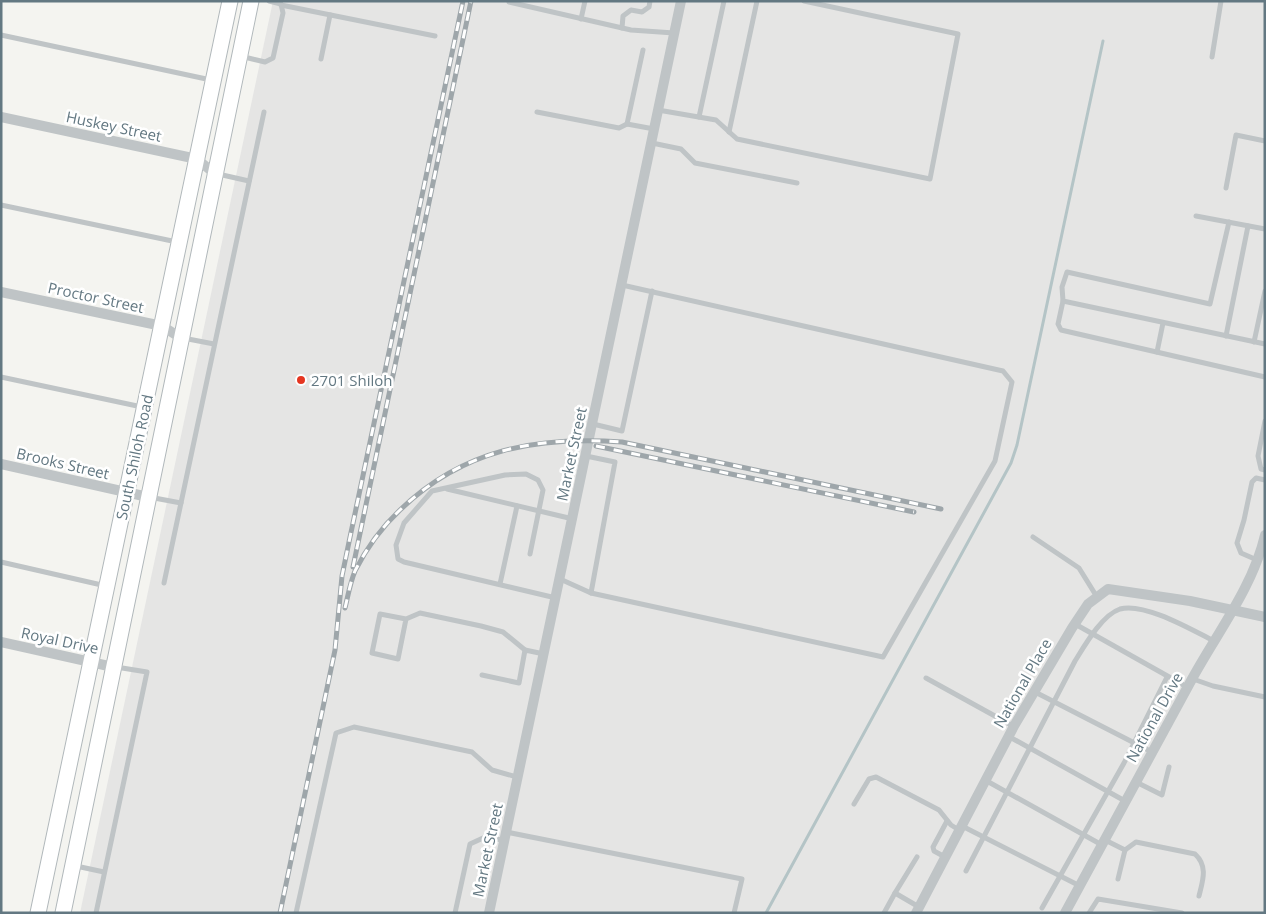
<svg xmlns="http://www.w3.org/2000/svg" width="1266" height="914" font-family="'Open Sans',sans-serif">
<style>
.built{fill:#e5e5e4}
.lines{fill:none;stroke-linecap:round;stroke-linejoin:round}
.stream{stroke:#b4c4c6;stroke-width:3}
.secondary-casing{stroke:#b1b8bb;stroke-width:17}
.lane{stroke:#bfc4c6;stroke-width:5}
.street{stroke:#bfc4c6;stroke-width:10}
.secondary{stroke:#fff;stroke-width:15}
.rail-casing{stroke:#9ea6aa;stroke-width:5}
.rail{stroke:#fff;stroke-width:3;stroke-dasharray:9;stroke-linecap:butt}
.poi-dot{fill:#e53520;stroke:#fff;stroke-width:2}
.labels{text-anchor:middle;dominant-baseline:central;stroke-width:5;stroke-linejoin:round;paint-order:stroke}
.street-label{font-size:15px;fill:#637882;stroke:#fff}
.poi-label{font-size:15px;fill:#637882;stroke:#fff;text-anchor:start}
</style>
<rect width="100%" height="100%" fill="#f4f4f0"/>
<path class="built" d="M273,1H1265V913H80Z"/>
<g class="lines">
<path class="stream" d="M766,913L1011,463L1017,445L1103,41"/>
<defs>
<g id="secondary">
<path d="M38,913L230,1"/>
<path d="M63,913L251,1"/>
</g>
</defs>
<use href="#secondary" class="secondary-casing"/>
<g class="lane">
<path d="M509,2L631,30L674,33"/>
<path d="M281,5L435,36"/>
<path d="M581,19L585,1"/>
<path d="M622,28L623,16L631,10L642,12L649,7L650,1"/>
<path d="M1,35L211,80"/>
<path d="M643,50L627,124L654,129"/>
<path d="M240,56L265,62L273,58L283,13L281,4L269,1"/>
<path d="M1212,57L1221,1"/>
<path d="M321,59L330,15"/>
<path d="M658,110L716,120L737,139L930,179L958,34L804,1"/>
<path d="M537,112L619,128L627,124"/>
<path d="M699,117L724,1"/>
<path d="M729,132L757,1"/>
<path d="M652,143L681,149L695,163L797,183"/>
<path d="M218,174L249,181"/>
<path d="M1226,188L1236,135L1265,141"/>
<path d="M1,205L177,242"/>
<path d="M1196,216L1265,229"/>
<path d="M1229,222L1210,304L1067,272L1062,287L1063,301L1265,344"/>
<path d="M1063,301L1058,324L1061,330L1265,377"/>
<path d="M1226,336L1248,226"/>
<path d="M183,338L214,344"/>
<path d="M1254,342L1265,291"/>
<path d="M1157,352L1163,323"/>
<path d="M1,377L142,407"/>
<path d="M1265,421L1258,456L1261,469L1265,470"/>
<path d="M593,424L622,431L652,291"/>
<path d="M586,456L615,462L591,593"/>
<path d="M447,489L573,519"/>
<path d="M149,497L181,503"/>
<path d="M1033,537L1079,568L1097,597"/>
<path d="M530,554L543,490L538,480L526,474L505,475L432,491L404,523L396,545L398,559L404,562L556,598"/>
<path d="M1257,560L1241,553L1237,543L1244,520L1252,482L1256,478L1265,480"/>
<path d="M1,562L106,586"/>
<path d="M560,579L591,593L883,657L995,461L1012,382L1003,371L622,285"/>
<path d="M164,583L264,112"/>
<path d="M500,584L517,506"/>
<path d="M406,619L380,614L372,653L398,659L406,619L420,613L481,626L503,632L525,650"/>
<path d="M1075,624L1187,687"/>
<path d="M482,675L519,683L525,650L544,654"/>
<path d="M926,678L1013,726"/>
<path d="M1193,679L1213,686L1265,697"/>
<path d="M1035,692L1152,752"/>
<path d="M1008,736L1125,801"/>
<path d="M985,780L1102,845"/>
<path d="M1136,782L1162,795L1169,767"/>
<path d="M854,804L869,779L876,777L939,810L951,825L959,830"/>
<path d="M962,826L1080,886"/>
<path d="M506,832L742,879L734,913"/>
<path d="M1105,840L1125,850L1136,842L1195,854C1208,866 1203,880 1199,896"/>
<path d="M945,857L934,851L933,847L947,821"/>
<path d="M76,866L104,872"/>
<path d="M966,871L1075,661C1085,645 1102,615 1120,609C1144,602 1192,630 1214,641"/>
<path d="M1118,879L1125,850"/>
<path d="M895,893L917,857"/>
<path d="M1042,908L1124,763L1167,677"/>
<path d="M96,913L147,672L116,667"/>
<path d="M296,913L336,733L354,727L472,752L492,770L517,777"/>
<path d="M455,913L470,844L483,838L505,840"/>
<path d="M884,913L895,893L919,907"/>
<path d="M1089,913L1098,899L1182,913"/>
</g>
<g class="street">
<path d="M1,117L197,159L215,174"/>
<path d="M1,292L162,326L181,338"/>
<path d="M1,464L148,497"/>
<path d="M1,642L113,667"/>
<path d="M489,913L681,1"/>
<path d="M916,913L1014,726L1072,628L1088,604L1108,589L1190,601L1265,617"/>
<path d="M1065,913C1107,835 1149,757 1192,679C1217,633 1253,587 1265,535"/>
</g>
<use href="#secondary" class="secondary"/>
<defs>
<g id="rail">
<path d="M596,446L914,512"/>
<path d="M353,567L471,1"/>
<path d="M345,608C348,596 350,583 355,571C366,549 382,527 400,510C463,449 537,436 622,442L941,509"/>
<path d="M280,913L335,650L342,576L349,542L463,1"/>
</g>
</defs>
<use href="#rail" class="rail-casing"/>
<use href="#rail" class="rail"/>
</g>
<circle class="poi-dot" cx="301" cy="380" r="5"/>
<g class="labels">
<g class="street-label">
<text transform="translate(114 126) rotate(12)">Huskey Street</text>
<text transform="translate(96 297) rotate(12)">Proctor Street</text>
<text transform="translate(571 454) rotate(-78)">Market Street</text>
<text transform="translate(134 457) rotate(-78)">South Shiloh Road</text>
<text transform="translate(63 463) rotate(13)">Brooks Street</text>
<text transform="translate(60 640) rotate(12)">Royal Drive</text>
<text transform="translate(1022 683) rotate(-60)">National Place</text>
<text transform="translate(1154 717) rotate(-61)">National Drive</text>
<text transform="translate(487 850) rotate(-78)">Market Street</text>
</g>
<g class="poi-label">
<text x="311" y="380">2701 Shiloh</text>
</g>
</g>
<rect width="1266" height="914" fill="none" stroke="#637882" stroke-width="5"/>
</svg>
